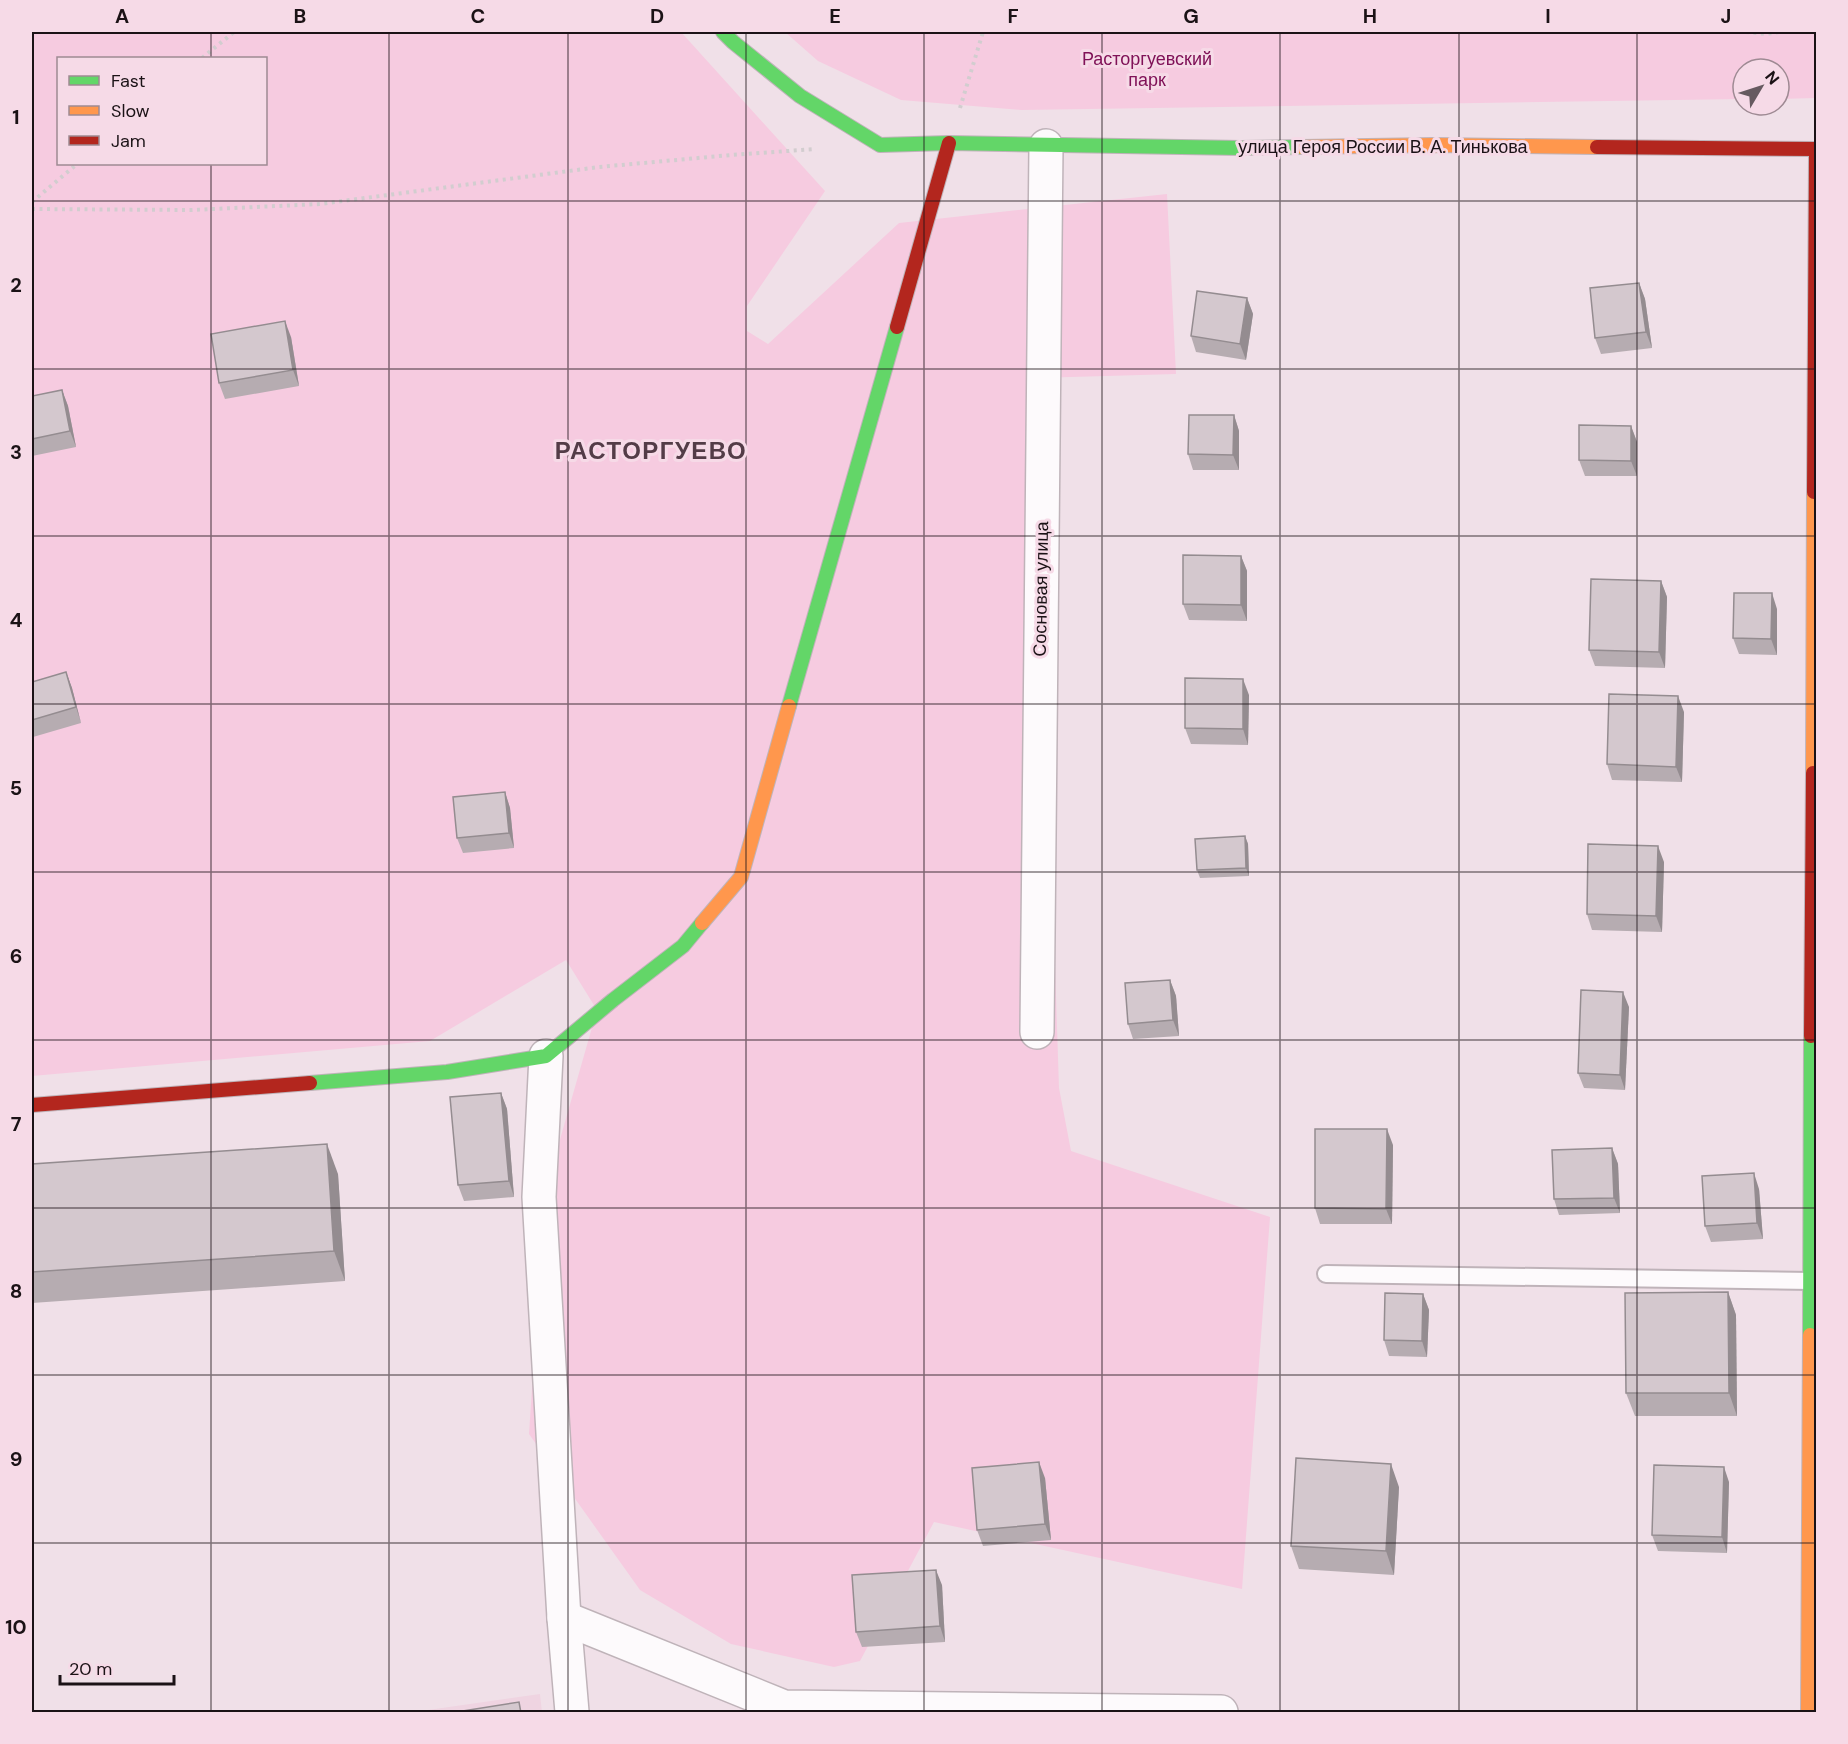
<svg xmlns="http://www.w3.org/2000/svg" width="1848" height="1744" font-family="'DM Sans',sans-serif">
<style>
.built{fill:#efd4e1}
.green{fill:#f6cbe0;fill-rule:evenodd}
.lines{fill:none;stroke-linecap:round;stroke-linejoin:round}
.lane-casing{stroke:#bfb3b9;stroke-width:20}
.street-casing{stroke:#bfb3b9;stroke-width:36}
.fast-casing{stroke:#bfb3b9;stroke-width:16}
.slow-casing{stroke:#bfb3b9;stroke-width:16}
.jam-casing{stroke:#bfb3b9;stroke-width:16}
.path{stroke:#d2cdcf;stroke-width:4;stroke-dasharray:3 4.5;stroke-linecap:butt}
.lane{stroke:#fdfafc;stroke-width:16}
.street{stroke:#fdfafc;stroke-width:33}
.fast{stroke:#63d668;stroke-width:14}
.slow{stroke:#ff974d;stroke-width:14}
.jam{stroke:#b3261e;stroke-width:14}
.wall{fill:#b6acb1}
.shaded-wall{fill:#948c90}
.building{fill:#d4c8ce;stroke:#948c90;stroke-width:1.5}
.grid{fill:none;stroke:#1b1216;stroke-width:1.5;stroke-opacity:0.55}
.labels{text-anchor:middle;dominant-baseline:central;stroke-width:6;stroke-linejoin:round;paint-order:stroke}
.park-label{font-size:18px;fill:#801258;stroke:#f6dae7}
.street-label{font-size:18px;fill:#1b1216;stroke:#f6dae7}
.district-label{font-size:24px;font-weight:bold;letter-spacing:1.5px;fill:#533c47;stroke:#f6dae7}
.neatline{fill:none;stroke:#1b1216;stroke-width:2}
.grid-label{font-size:20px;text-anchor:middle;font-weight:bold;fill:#1b1216}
</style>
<rect width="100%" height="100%" fill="#f0e0e8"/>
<path class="built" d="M540,1694L542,1712H414Z"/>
<g class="green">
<path d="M32,32H681L825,191L747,306V331L768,344L899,223L1167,194L1176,374L1036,378L1059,1088L1071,1151L1270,1217L1242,1589L934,1522L860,1661L834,1667L731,1644L640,1590L529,1434L545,1192L597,1010L566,960L430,1041L32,1076ZM58,58H266V164H58Z"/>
<path d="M785,32H1816V98L1779,99V69H1743V99L1021,110L901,100L818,61Z"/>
</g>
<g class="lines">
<defs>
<path id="lane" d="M1326,1274L1811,1281"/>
<g id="street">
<path d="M1037,1032L1046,146"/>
<path d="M546,1056L539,1197L564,1618L572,1712"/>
<path d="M564,1618L784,1707L1221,1712"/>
</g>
<g id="fast">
<path d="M723,32L733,42L800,96L880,145L949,143L1241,148L1302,147"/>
<path d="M789,706L897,327"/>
<path d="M310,1083L447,1072L546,1056L613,1000L683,946L702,923"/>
<path d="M1810,1335L1811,1036"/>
</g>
<g id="slow">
<path d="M1302,147L1434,145L1597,147"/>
<path d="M1813,773L1814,492"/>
<path d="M702,923L741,877L789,706"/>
<path d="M1808,1712L1810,1335"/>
</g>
<g id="jam">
<path d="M1597,147L1816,149"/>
<path d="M897,327L949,143"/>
<path d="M1814,492L1816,155"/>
<path d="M1811,1036L1813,773"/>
<path d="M32,1105L310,1083"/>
</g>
</defs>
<use href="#lane" class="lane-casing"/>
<use href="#street" class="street-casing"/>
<use href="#fast" class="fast-casing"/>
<use href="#slow" class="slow-casing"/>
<use href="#jam" class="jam-casing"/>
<g class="path">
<path d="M1746,32L1766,34L1779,32"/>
<path d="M202,58L234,32"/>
<path d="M960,108L983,32"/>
<path d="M32,202L77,164"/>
<path d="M32,209L192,210L320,204L599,167L731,155L816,149"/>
</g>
<use href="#lane" class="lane"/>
<use href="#street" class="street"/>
<use href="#fast" class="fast"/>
<use href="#slow" class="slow"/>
<use href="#jam" class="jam"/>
</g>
<g class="wall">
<path d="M1639,283L1645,299L1652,348L1601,354L1595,338Z"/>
<path d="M1247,298L1253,314L1246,360L1196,352L1191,336Z"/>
<path d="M291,337L299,386L225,399L219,383Z"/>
<path d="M62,390L68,406L76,447L32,456V396Z"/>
<path d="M1234,415L1239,431V470H1193L1188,454Z"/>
<path d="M1631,426L1637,442V476H1585L1579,460Z"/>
<path d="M1241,556L1247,571V621L1189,620L1183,604Z"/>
<path d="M1661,581L1667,597L1665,668L1595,666L1589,650Z"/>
<path d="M1777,609V655L1739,654L1733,638Z"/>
<path d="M66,672L72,688L81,723L33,737L32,734V682Z"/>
<path d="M1249,695L1248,745L1191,744L1185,728Z"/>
<path d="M1684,712L1682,782L1612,780L1607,764Z"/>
<path d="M505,792L510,808L514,848L463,853L457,838Z"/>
<path d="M1245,836L1248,844L1249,876L1200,878L1197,870Z"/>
<path d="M1664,862L1662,932L1592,930L1587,914Z"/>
<path d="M1170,980L1176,996L1179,1036L1133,1039L1128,1024Z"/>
<path d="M1629,1007L1625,1090L1584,1088L1578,1073Z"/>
<path d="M501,1093L507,1109L514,1197L464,1201L458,1185Z"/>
<path d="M1393,1145L1392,1224H1320L1315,1208Z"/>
<path d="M1612,1148L1618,1164L1620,1213L1559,1215L1554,1199Z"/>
<path d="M32,1164L338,1174L345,1281L32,1303Z"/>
<path d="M1759,1189L1763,1239L1711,1242L1705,1226Z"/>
<path d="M1728,1292L1736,1315L1737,1416H1635L1626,1393Z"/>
<path d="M1423,1294L1429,1310L1427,1357L1389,1356L1384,1340Z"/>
<path d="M1045,1478L1051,1540L983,1546L977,1530Z"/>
<path d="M1729,1482L1727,1553L1658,1551L1652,1535Z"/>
<path d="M1399,1487L1394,1575L1299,1569L1291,1546Z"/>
<path d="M942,1585L945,1642L862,1647L856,1632Z"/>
</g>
<g class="shaded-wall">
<path d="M1639,283L1645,299L1652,348L1646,332Z"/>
<path d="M1247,298L1253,314L1246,360L1240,344Z"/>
<path d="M285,321L291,337L299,386L293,370Z"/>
<path d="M62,390L68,406L76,447L70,431Z"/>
<path d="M1234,415L1239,431V470L1233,455Z"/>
<path d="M1631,426L1637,442V476L1631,461Z"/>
<path d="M1241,556L1247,571V621L1241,605Z"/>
<path d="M1661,581L1667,597L1665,668L1659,652Z"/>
<path d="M1772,593L1777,609V655L1771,639Z"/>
<path d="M66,672L72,688L81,723L76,707Z"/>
<path d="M1243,679L1249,695L1248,745L1243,729Z"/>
<path d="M1678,696L1684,712L1682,782L1676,767Z"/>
<path d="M505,792L510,808L514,848L509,833Z"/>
<path d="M1245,836L1248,844L1249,876L1246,868Z"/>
<path d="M1658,846L1664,862L1662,932L1656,916Z"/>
<path d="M1170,980L1176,996L1179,1036L1173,1020Z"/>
<path d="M1623,992L1629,1007L1625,1090L1620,1075Z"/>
<path d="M501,1093L507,1109L514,1197L509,1181Z"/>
<path d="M1387,1129L1393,1145L1392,1224L1386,1209Z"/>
<path d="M327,1144L338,1174L345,1281L334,1251Z"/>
<path d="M1612,1148L1618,1164L1620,1213L1614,1198Z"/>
<path d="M1754,1173L1759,1189L1763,1239L1757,1223Z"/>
<path d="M1728,1292L1736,1315L1737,1416L1729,1393Z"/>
<path d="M1423,1294L1429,1310L1427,1357L1422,1341Z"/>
<path d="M1039,1462L1045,1478L1051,1540L1045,1524Z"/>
<path d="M1391,1464L1399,1487L1394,1575L1386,1551Z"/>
<path d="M1724,1467L1729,1482L1727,1553L1722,1537Z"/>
<path d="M936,1570L942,1585L945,1642L940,1626Z"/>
</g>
<g class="building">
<path d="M1639,283L1646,332L1595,338L1590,288Z"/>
<path d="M1197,291L1247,298L1240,344L1191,336Z"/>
<path d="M285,321L293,370L219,383L211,334Z"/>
<path d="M62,390L70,431L32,439V396Z"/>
<path d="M1189,415H1234L1233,455L1188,454Z"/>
<path d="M1579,425L1631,426V461L1579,460Z"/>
<path d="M1183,555L1241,556V605L1183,604Z"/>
<path d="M1591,579L1661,581L1659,652L1589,650Z"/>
<path d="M1734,593H1772L1771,639L1733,638Z"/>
<path d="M66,672L76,707L32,720V682Z"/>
<path d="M1185,678L1243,679V729L1185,728Z"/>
<path d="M1609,694L1678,696L1676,767L1607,764Z"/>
<path d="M505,792L509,833L457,838L453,797Z"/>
<path d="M1245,836L1246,868L1197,870L1195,839Z"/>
<path d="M1588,844L1658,846L1656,916L1587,914Z"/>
<path d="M1170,980L1173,1020L1128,1024L1125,983Z"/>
<path d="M1581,990L1623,992L1620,1075L1578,1073Z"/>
<path d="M501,1093L509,1181L458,1185L450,1097Z"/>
<path d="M1315,1129H1387L1386,1209L1315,1208Z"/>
<path d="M327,1144L334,1251L32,1272V1164Z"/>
<path d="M1612,1148L1614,1198L1554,1199L1552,1150Z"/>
<path d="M1754,1173L1757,1223L1705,1226L1702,1176Z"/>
<path d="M1728,1292L1729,1393H1626L1625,1293Z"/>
<path d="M1385,1293L1423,1294L1422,1341L1384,1340Z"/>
<path d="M1296,1458L1391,1464L1386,1551L1291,1546Z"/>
<path d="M1039,1462L1045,1524L977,1530L972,1468Z"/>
<path d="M1654,1465L1724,1467L1722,1537L1652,1535Z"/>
<path d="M936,1570L940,1626L856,1632L852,1575Z"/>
<path d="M519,1702L521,1713H450Z"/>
</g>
<path class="grid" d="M211,32V58M389,32V1712M568,32V1712M746,32V1712M924,32V1712M1102,32V1712M1280,32V1712M1459,32V1712M1637,32V1712M211,164V1712M32,201H1816M32,369H1816M32,536H1816M32,704H1816M32,872H1816M32,1040H1816M32,1208H1816M32,1375H1816M32,1543H1816"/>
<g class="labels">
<g class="park-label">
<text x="1147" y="59">Расторгуевский<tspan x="1147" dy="21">парк</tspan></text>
</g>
<g class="street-label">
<text x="1383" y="147">улица Героя России В. А. Тинькова</text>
<text transform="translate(1041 589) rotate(-89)">Сосновая улица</text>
</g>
<g class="district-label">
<text x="651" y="450">РАСТОРГУЕВО</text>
</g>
</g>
<rect width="1848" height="1744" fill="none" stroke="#f6dae7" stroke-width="66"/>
<rect x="57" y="57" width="210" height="108" fill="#f6dae7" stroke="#9e8a93" stroke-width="1.5"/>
<rect x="69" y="76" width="30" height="9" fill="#63d668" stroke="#9e8a93" stroke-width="1.5"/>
<text x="111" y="87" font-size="18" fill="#1b1216">Fast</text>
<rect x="69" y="106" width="30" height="9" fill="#ff974d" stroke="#9e8a93" stroke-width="1.5"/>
<text x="111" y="117" font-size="18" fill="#1b1216">Slow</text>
<rect x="69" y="136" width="30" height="9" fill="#b3261e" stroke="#9e8a93" stroke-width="1.5"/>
<text x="111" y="147" font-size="18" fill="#1b1216">Jam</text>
<g transform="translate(1761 87) rotate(51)"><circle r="28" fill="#f6dae7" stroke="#9e8a93" stroke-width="1.5"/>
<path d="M0-4.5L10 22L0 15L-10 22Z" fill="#665a60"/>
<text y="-9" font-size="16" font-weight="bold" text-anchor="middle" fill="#1b1216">N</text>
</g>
<path d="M60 1675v9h114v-9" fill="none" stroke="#1b1216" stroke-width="3"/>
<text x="69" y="1675" font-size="18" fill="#1b1216" stroke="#f6dae7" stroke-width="4.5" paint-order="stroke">20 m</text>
<rect x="33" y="33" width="1782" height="1678" class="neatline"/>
<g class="grid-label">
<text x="122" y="23">A</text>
<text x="300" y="23">B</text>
<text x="478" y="23">C</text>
<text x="657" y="23">D</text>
<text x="835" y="23">E</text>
<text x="1013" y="23">F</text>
<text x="1191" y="23">G</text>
<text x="1370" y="23">H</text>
<text x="1548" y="23">I</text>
<text x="1726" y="23">J</text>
<text x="16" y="124">1</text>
<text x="16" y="292">2</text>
<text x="16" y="459">3</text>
<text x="16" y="627">4</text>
<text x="16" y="795">5</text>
<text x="16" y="963">6</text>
<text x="16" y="1131">7</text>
<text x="16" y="1298">8</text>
<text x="16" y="1466">9</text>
<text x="16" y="1634">10</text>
</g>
</svg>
